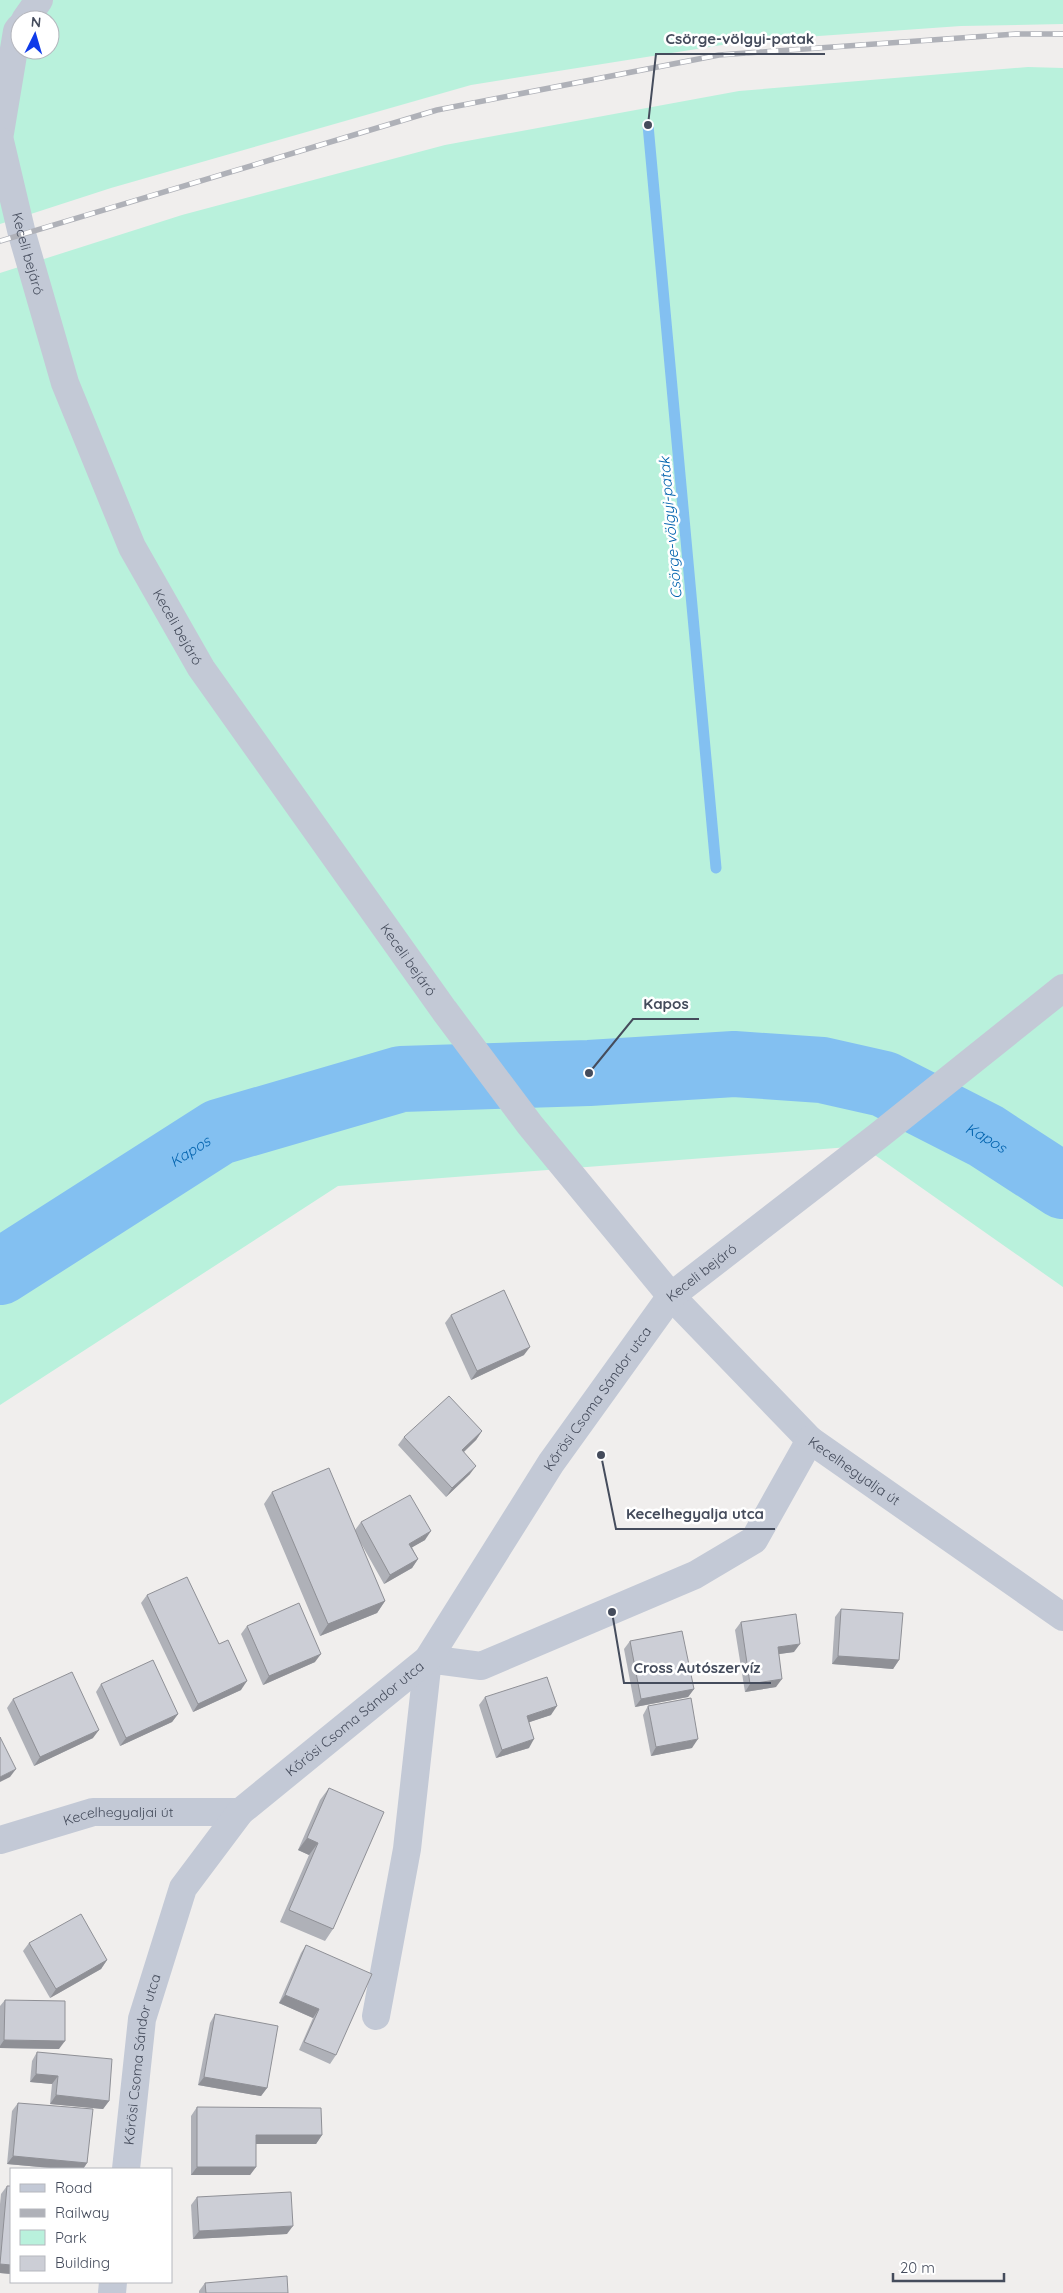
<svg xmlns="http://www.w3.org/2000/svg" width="1063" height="2293" font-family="Quicksand,sans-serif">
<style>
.green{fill:#b9f1dc;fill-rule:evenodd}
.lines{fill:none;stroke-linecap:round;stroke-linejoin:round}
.stream{stroke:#83c0f1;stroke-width:11}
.river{stroke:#83c0f1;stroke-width:66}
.minor{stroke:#c3c9d6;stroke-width:28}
.rail-casing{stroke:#afb1b8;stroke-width:5.5}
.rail{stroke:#fff;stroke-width:4;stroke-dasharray:11;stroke-linecap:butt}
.wall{fill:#afb1b8}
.shaded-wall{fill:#8f9096}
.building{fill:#ccced6;stroke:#8f9096}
.labels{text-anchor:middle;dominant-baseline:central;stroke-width:5;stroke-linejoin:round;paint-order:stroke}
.street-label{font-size:14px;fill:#454c5c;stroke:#fff}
.water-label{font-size:15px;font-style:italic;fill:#0464af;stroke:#fff}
.leader{fill:none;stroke:#454c5c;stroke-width:2}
.callout-dot{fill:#454c5c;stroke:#fff;stroke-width:2}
.callout-label{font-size:15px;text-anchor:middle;font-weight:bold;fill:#454c5c;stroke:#fff;stroke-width:5;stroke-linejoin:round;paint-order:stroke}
</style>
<rect width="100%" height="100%" fill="#f0eeed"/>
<g class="green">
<path d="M0,0H1063V24L961,26L747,41L471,85L111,188L0,224ZM20,20H50V50H20Z"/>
<path d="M1028,67L1063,68V1287L862,1146L338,1186L0,1405V273L182,215L445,145L739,91Z"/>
</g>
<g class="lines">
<g class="stream">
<path d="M648,125L716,868"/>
<path d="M732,1042L734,1064"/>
</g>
<path class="river" id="s1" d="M0,1272L219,1132L401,1079L589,1073L734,1064L822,1070L884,1084L986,1136L1063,1186"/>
<g class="minor">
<path d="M25,20L39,0"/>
<path d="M0,133L17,31L20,27"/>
<path id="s2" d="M0,141L22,234L65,383L132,547L201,668L444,1010L530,1125L671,1296L810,1440L1063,1617"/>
<path id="s3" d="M0,1840L93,1812H240"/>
<path d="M376,2016L407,1849L428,1659L481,1666L695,1575L754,1540L810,1440"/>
<path id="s4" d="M126,2169L142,2019L183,1888L240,1812L428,1659L551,1463L671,1296L878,1136L1063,988"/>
<path d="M112,2293L113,2282"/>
</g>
<defs>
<path id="rail" d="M0,241L437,110L719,55L1016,34H1063"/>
</defs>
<use href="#rail" class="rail-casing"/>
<use href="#rail" class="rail"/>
</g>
<g class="wall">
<path d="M451,1315L524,1355L471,1380L445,1323Z"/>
<path d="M482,1431L476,1440L464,1452L470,1474L446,1497L398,1445L404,1437Z"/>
<path d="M272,1492L355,1530L361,1522L425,1540L412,1547L418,1559L412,1568L384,1584L358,1538L385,1601L377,1613L320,1636L264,1504Z"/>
<path d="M147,1595L219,1644L241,1690L193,1712L141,1603Z"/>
<path d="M841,1609L899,1660L893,1669L832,1664L835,1617Z"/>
<path d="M741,1622L794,1652L779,1654L776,1687L745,1692L735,1630Z"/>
<path d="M247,1626L315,1662L263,1685L241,1634Z"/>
<path d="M630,1641L694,1689L688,1697L635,1707L624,1649Z"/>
<path d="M101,1684L178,1714L172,1722L120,1746L96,1692Z"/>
<path d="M485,1697L551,1715L529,1722V1748L496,1758L479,1705Z"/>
<path d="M13,1699L93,1738L34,1766L7,1708Z"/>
<path d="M648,1706L692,1748L651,1756L643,1715Z"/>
<path d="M329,1788L333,1929L325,1941L280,1922L309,1855L298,1850L320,1800Z"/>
<path d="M29,1943L107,1960L101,1969L50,1998L23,1951Z"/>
<path d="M306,1945L336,2055L330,2064L299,2050L313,2018L279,2003L301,1953Z"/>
<path d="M5,2000L59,2049L0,2048V2006Z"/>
<path d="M215,2014L267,2088L261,2096L198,2085L210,2023Z"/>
<path d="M37,2052L109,2101L103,2109L50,2104L52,2084L30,2082L32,2061Z"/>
<path d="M18,2103L87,2163L83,2169H62L7,2164L12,2111Z"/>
<path d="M197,2107L322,2135L316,2144H256V2167L250,2175H191V2116Z"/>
<path d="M7,2186H11V2274L0,2273V2204L1,2194Z"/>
<path d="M197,2197L287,2234L193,2239L191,2205Z"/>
<path d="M205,2283L288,2293H199V2291Z"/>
</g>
<g class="shaded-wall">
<path d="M530,1347L524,1355L471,1380L477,1371Z"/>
<path d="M482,1431L476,1440L456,1459L462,1450Z"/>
<path d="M476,1466L470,1474L446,1497L452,1488Z"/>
<path d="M431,1531L425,1540L404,1552L409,1544Z"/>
<path d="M418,1559L412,1568L384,1584L390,1575Z"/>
<path d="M385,1601L377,1613L320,1636L328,1624Z"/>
<path d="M800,1644L794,1652L772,1655L778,1647Z"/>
<path d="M321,1654L315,1662L263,1685L269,1676Z"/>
<path d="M838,1656L899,1660L893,1669L832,1664Z"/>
<path d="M782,1679L776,1687L745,1692L750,1684Z"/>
<path d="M247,1681L241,1690L193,1712L198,1704Z"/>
<path d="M694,1689L688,1697L635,1707L641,1699Z"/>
<path d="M557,1706L551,1715L521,1725L527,1716Z"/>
<path d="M178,1714L172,1722L120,1746L126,1738Z"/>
<path d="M99,1730L93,1738L34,1766L40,1757Z"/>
<path d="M534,1739L529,1748L496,1758L502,1750Z"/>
<path d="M698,1739L692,1748L651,1756L656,1747Z"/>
<path d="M16,1769L10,1777L0,1782V1777Z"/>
<path d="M307,1838L318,1843L309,1855L298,1850Z"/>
<path d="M107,1960L101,1969L50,1998L56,1989Z"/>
<path d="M285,1995L319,2009L313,2018L279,2003Z"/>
<path d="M4,2040L65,2041L59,2049L0,2048V2046Z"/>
<path d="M36,2074L58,2076L52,2084L30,2082Z"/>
<path d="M204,2077L267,2088L261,2096L198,2085Z"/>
<path d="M56,2095L109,2101L103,2109L50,2104Z"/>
<path d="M256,2135H322L316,2144H250Z"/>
<path d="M13,2156L87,2163L83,2169H62L7,2164Z"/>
<path d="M197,2167H256L250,2175H191Z"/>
<path d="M293,2226L287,2234L193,2239L199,2231Z"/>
<path d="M0,2264L11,2265V2274L0,2273Z"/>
</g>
<g class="building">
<path d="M504,1290L530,1347L477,1371L451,1315Z"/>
<path d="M449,1396L482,1431L462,1450L476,1466L452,1488L404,1437Z"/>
<path d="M329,1468L385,1601L328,1624L272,1492Z"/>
<path d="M410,1495L431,1531L409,1544L418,1559L390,1575L361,1522Z"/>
<path d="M187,1577L219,1644L228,1640L247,1681L198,1704L147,1595Z"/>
<path d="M299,1603L321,1654L269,1676L247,1626Z"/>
<path d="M841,1609L903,1613L899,1660L838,1656Z"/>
<path d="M796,1614L800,1644L778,1647L782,1679L750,1684L741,1622Z"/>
<path d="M682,1631L694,1689L641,1699L630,1641Z"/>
<path d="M153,1660L178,1714L126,1738L101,1684Z"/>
<path d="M72,1672L99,1730L40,1757L13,1699Z"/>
<path d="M547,1677L557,1706L527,1716L534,1739L502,1750L485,1697Z"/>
<path d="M691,1698L698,1739L656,1747L648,1706Z"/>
<path d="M0,1737L16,1769L0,1777Z"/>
<path d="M329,1788L384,1812L333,1929L289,1910L318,1843L307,1838Z"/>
<path d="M81,1914L107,1960L56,1989L29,1943Z"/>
<path d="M306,1945L372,1974L336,2055L304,2042L319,2009L285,1995Z"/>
<path d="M5,2000L65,2001V2041L4,2040Z"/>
<path d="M215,2014L278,2026L267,2088L204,2077Z"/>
<path d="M37,2052L112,2059L109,2101L56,2095L58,2076L36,2074Z"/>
<path d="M18,2103L93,2109L87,2163L13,2156Z"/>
<path d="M197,2107L321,2108L322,2135H256V2167H197Z"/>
<path d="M7,2186H11V2265L0,2264Z"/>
<path d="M291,2192L293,2226L199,2231L197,2197Z"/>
<path d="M287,2276L288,2293H206L205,2283Z"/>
</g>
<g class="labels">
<g class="street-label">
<text stroke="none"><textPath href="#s2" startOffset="116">Keceli bejáró</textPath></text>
<text stroke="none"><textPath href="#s2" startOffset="520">Keceli bejáró</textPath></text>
<text stroke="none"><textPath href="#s2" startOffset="925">Keceli bejáró</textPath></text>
<text stroke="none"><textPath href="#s4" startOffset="1101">Keceli bejáró</textPath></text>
<text stroke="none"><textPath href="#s4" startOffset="936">Kőrösi Csoma Sándor utca</textPath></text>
<text stroke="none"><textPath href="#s2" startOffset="1606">Kecelhegyalja út</textPath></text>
<text stroke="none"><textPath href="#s4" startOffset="531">Kőrösi Csoma Sándor utca</textPath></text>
<text stroke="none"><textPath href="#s3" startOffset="122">Kecelhegyaljai út</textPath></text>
<text stroke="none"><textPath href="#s4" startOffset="111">Kőrösi Csoma Sándor utca</textPath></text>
</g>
<g class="water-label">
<text transform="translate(670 528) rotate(-95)">Csörge-völgyi-patak</text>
<text stroke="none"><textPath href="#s1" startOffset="1050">Kapos</textPath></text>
<text stroke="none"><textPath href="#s1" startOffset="225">Kapos</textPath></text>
</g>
</g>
<path class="leader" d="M648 125L656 54H825M589 1073L633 1019H699M601 1455L616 1529H775M612 1612L624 1683H771"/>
<g class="callout-dot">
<circle cx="648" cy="125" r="5"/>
<circle cx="589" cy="1073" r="5"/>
<circle cx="601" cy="1455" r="5"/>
<circle cx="612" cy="1612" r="5"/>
</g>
<g class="callout-label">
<text x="740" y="44">Csörge-völgyi-patak</text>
<text x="666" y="1009">Kapos</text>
<text x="695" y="1519">Kecelhegyalja utca</text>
<text x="697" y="1673">Cross Autószervíz</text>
</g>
<rect x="10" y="2168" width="162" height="115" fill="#ffffff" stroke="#b5b7be"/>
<rect x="20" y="2184" width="25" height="8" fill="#c3c9d6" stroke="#b5b7be"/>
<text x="55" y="2193" font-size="15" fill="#454c5c">Road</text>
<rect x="20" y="2209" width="25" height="8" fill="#afb1b8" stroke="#b5b7be"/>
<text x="55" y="2218" font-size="15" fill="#454c5c">Railway</text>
<rect x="20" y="2230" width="25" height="15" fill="#b9f1dc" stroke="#b5b7be"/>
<text x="55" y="2243" font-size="15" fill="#454c5c">Park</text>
<rect x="20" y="2256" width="25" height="15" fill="#ccced6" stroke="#b5b7be"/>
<text x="55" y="2268" font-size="15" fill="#454c5c">Building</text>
<g transform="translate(35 35) rotate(5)"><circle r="24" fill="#ffffff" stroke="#b5b7be"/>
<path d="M0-4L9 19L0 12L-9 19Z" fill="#0f3be9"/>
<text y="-8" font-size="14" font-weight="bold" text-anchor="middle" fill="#454c5c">N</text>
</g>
<path d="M893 2273v8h111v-8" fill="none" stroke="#454c5c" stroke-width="2.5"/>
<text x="900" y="2273" font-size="15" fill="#454c5c" stroke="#ffffff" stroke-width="4" paint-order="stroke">20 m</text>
</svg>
